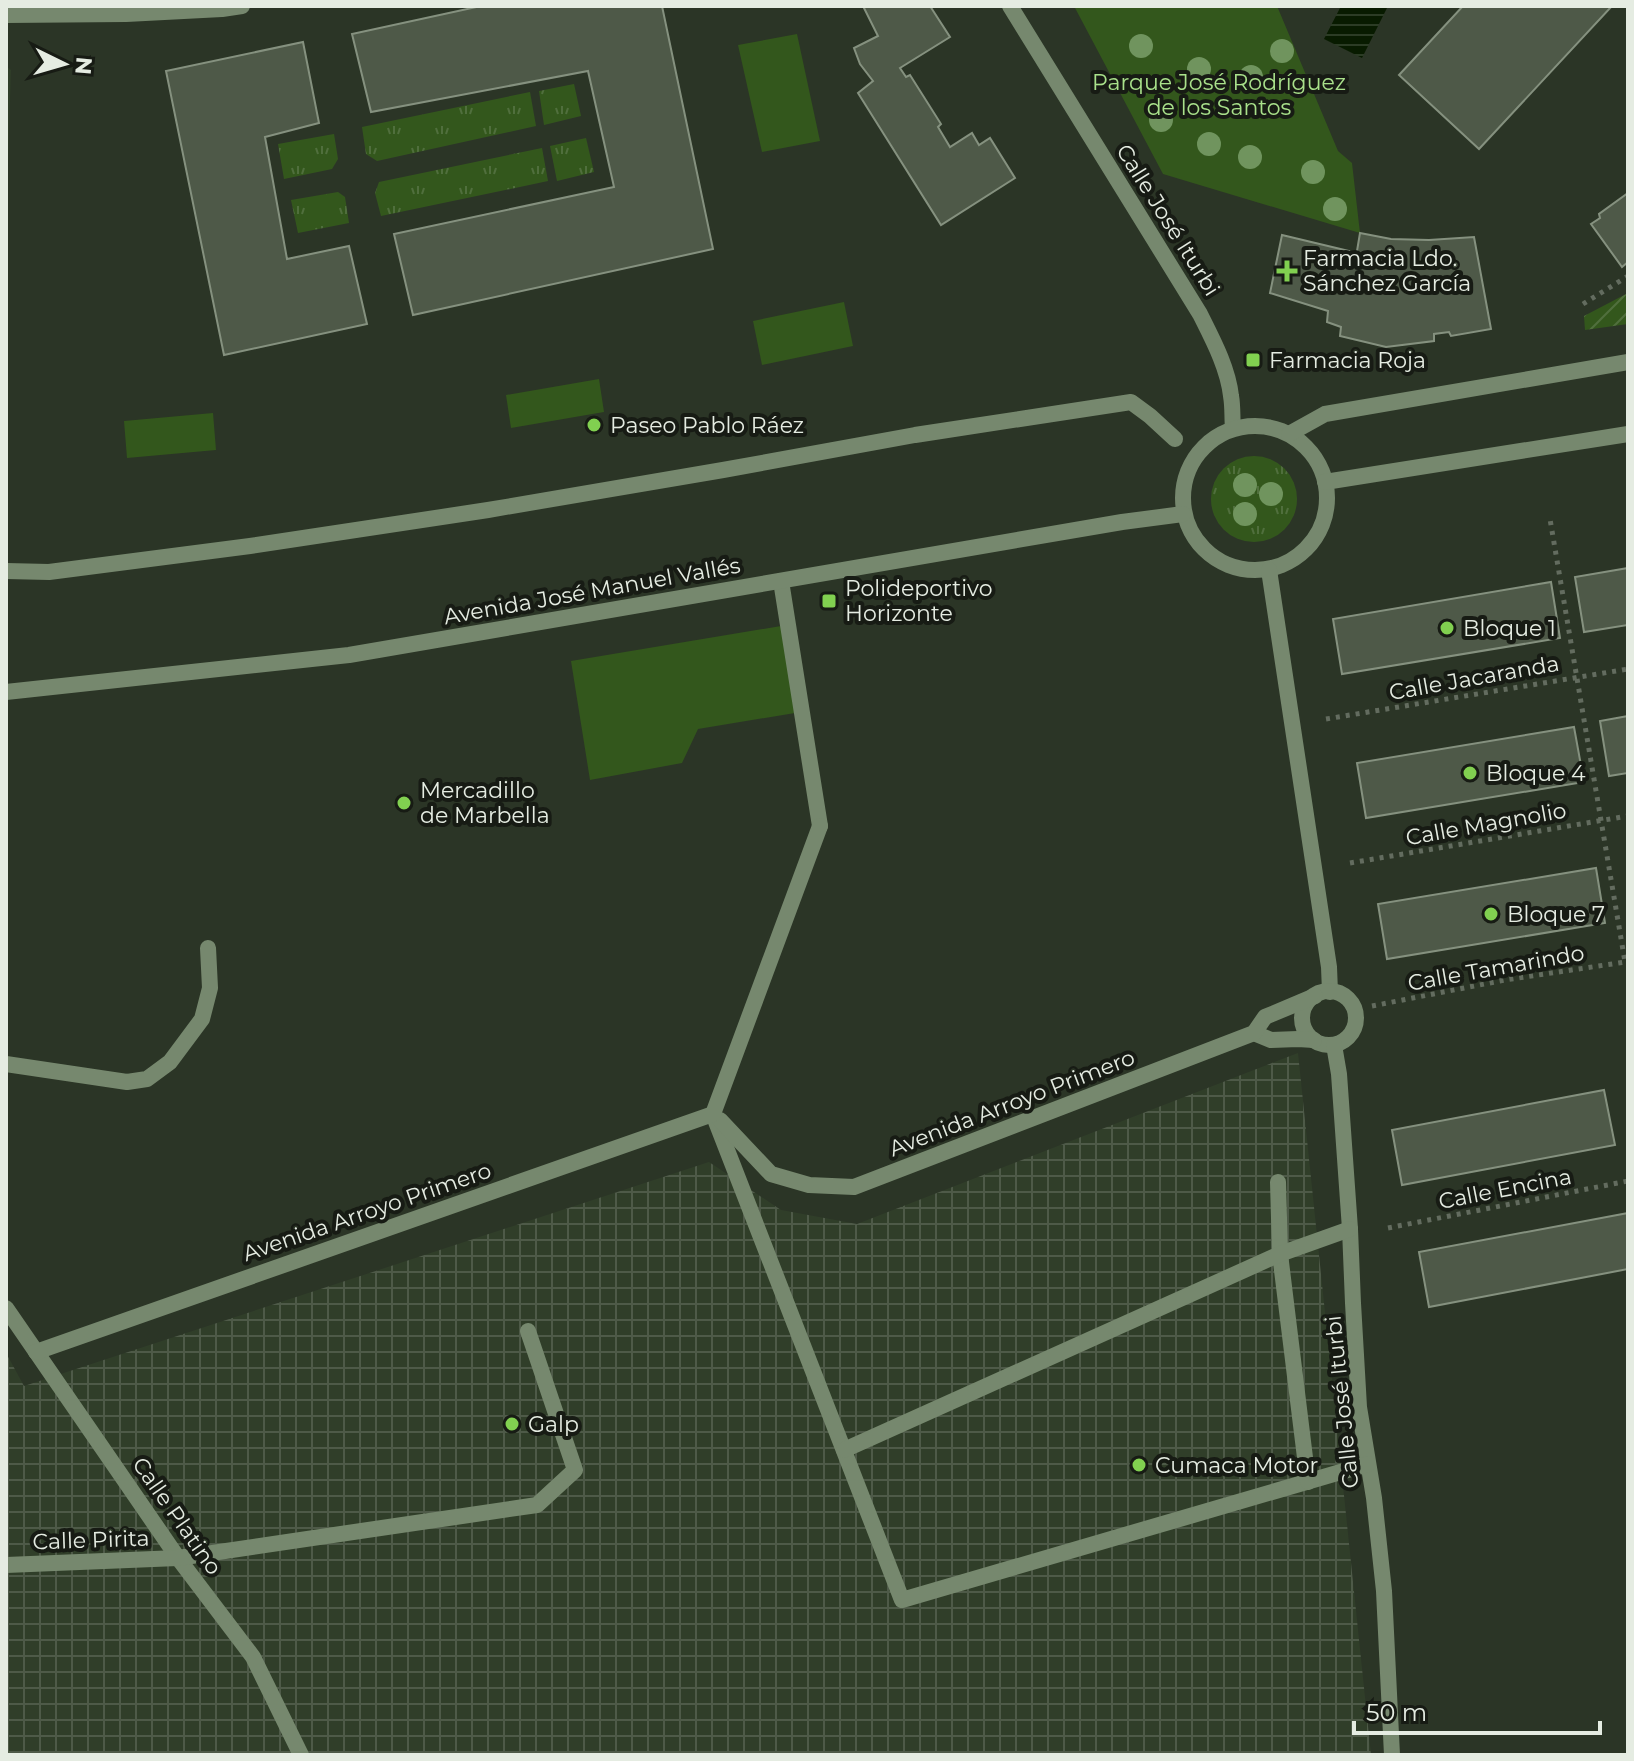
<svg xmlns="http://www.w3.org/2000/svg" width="1634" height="1761" font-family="Montserrat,sans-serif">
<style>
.built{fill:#303e29}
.industrial{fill:url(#industrial-grid)}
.grass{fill:url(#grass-tufts)}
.park{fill:#33571c}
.garden{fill:url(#garden-furrows)}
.water{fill:url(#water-rules)}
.building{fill:#4e5948;stroke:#85917f;stroke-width:2}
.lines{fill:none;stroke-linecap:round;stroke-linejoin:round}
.path{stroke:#636c5f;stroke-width:5;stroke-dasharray:4 6;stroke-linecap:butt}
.service{stroke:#76886e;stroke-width:16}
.pedestrian{stroke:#76886e;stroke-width:16}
.minor{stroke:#76886e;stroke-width:16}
.tree{fill:#70945e}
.poi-dot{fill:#81d050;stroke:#171b14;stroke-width:3}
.labels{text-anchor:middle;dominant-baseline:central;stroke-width:8;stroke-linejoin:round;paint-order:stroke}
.park-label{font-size:22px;fill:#a9e18b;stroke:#171b14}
.street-label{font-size:22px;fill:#e5ece2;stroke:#171b14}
.poi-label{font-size:22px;fill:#e5ece2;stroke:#171b14;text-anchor:start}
</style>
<defs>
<pattern id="industrial-grid" width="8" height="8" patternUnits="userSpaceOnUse" patternTransform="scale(2)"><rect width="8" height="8" fill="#303e29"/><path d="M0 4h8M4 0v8" fill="none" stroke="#4e5a48"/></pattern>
<pattern id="grass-tufts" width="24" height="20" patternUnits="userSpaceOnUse" patternTransform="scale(2)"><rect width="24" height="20" fill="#33571c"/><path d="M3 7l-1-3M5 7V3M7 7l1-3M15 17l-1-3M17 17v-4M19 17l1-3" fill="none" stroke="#506f3d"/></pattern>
<pattern id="garden-furrows" width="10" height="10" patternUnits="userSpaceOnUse" patternTransform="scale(2)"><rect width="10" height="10" fill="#33571c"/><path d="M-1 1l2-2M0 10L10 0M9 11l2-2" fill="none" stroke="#506f3d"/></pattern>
<pattern id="water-rules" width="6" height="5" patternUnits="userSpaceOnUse" patternTransform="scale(2)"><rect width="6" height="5" fill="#081b00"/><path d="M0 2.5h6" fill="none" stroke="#2c3c25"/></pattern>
</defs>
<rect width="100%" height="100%" fill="#2b3526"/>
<path class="built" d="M6,66L11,70L6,231Z"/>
<path class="industrial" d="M1298,1053L1371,1755H6V1353L24,1386L709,1162L781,1210L857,1224Z"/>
<g class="grass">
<path d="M574,84L581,116L544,125L539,91Z"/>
<path d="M530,92L536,126L377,161L366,154L362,127Z"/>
<path d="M334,134L338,159L332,169L284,179L278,144Z"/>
<path d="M586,138L594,172L557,181L550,146Z"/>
<path d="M542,148L548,181L381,216L375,193L379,182Z"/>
<path d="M338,192L345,197L349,223L298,233L291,200Z"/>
<circle cx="1254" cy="499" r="43"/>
</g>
<g class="park">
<path d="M1074,6H1277L1338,151L1352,163L1360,233L1163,174Z"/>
<path d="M797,34L820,141L762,152L738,45Z"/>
<path d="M844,302L853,346L762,365L753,321Z"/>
<path d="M599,379L604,412L511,428L506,395Z"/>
<path d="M213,413L216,450L127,458L124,421Z"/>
<path d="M781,626L795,713L698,729L682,763L590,780L571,661Z"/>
</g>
<path class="garden" d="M1628,293V324L1585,330L1584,316Z"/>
<path class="water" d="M1341,6H1388L1362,58L1324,39Z"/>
<g class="building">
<path d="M481,6H662L713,249L413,315L394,234L614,187L588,71L371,112L352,34Z"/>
<path d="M863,6H930L950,37L900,68L906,77L910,75L941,124L938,127L950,147L972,133L979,145L990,138L1015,178L941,225L858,93L873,81L860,64L854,48L878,36Z"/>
<path d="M1463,6H1612L1479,149L1399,75Z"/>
<path d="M303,42L319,123L265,137L287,259L349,246L367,324L224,355L166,71Z"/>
<path d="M1628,193V262L1622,267L1591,224L1600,218L1599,214Z"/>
<path d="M1360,233L1391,239L1429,240L1474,237L1491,329L1451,336L1449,332L1434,334V341L1386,347L1340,336L1341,327L1327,322L1328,311L1270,293L1282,235L1349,251L1347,262L1355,263Z"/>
<path d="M1628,568V625L1584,632L1575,577Z"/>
<path d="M1551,582L1560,638L1342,674L1333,619Z"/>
<path d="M1628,716V773L1609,776L1600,721Z"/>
<path d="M1574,727L1584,782L1366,818L1357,763Z"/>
<path d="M1596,868L1605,923L1387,959L1378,904Z"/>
<path d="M1604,1090L1615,1145L1402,1185L1392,1130Z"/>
<path d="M1628,1213V1269L1429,1307L1419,1252Z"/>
</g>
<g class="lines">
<g class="path">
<path d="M1583,304L1628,276"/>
<path d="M1326,719L1628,669"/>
<path d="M1350,863L1628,816"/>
<path d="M1372,1006L1505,980L1625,962L1550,519"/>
<path d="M1388,1228L1628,1181"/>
</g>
<path class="service" d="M6,1064L127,1082L147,1079L170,1062L202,1019L210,988L208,948"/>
<g class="pedestrian">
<path d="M6,571L49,572L250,546L488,510L723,470L915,435L1131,402L1150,416L1175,439"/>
<path d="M781,581L820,826"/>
</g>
<g class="minor">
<path d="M1010,6L1200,314C1213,340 1228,368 1231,396C1233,407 1232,418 1233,428"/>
<path d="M6,15L126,14L222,9L242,6"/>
<circle cx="1255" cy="498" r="72"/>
<path d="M1289,434L1325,414L1628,362"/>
<path d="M1325,482L1628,434"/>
<path d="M1269,570L1329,967L1330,992"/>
<path d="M6,692L349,655L1122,522L1183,514"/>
<circle cx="1329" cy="1018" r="27"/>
<path d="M1254,1033L1271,1040L1298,1039L1314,1040"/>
<path d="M1334,1045L1339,1074L1350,1229L1353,1303L1359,1407L1374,1498L1384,1591L1392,1755"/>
<path d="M713,1114L902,1600L1368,1464"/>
<path d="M720,1120L771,1174L809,1185L854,1187L1254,1033L1265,1017L1315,996"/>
<path d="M1278,1182L1280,1254L1308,1482"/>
<path d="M6,1308L178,1558L253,1657L301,1755"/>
<path d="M36,1352L713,1114L820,826"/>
<path d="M844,1450L1280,1254L1350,1229"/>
<path d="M6,1565L178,1558L537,1505L575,1470L528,1331"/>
</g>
</g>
<g class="tree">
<circle cx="1141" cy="46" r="12"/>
<circle cx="1282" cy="51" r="12"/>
<circle cx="1199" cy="69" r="12"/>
<circle cx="1251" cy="77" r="12"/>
<circle cx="1161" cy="120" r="12"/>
<circle cx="1209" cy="144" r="12"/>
<circle cx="1250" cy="157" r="12"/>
<circle cx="1313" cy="172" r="12"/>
<circle cx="1335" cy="209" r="12"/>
<circle cx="1245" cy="485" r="12"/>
<circle cx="1271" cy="494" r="12"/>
<circle cx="1245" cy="514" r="12"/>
</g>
<g class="poi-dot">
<path d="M1283 259h8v8h8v8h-8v8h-8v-8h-8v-8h8z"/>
<rect x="1245" y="352" width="16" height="16" rx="4"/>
<circle cx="594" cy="425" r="8"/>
<rect x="821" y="593" width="16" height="16" rx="4"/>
<circle cx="1447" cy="628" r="8"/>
<circle cx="1470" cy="773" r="8"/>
<circle cx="404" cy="803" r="8"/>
<circle cx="1491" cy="914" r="8"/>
<circle cx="512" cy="1424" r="8"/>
<circle cx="1139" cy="1465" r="8"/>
</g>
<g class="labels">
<g class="park-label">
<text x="1219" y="82">Parque José Rodríguez<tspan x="1219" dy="25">de los Santos</tspan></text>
</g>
<g class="street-label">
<text transform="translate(1168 220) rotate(58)">Calle José Iturbi</text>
<text transform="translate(592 591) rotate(-10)">Avenida José Manuel Vallés</text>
<text transform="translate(1474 678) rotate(-10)">Calle Jacaranda</text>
<text transform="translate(1486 824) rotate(-10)">Calle Magnolio</text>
<text transform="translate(1496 968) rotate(-10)">Calle Tamarindo</text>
<text transform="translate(1012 1103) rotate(-21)">Avenida Arroyo Primero</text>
<text transform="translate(1505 1189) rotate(-11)">Calle Encina</text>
<text transform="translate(367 1212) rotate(-19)">Avenida Arroyo Primero</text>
<text transform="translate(1342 1402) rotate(-96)">Calle José Iturbi</text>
<text transform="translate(177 1516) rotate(55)">Calle Platino</text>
<text transform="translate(91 1540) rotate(-2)">Calle Pirita</text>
</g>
<g class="poi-label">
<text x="1303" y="258">Farmacia Ldo.<tspan x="1303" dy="25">Sánchez García</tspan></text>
<text x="1269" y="360">Farmacia Roja</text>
<text x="610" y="425">Paseo Pablo Ráez</text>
<text x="845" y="588">Polideportivo<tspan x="845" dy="25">Horizonte</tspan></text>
<text x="1463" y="628">Bloque 1</text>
<text x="1486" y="773">Bloque 4</text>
<text x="420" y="790">Mercadillo<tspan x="420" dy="25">de Marbella</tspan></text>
<text x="1507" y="914">Bloque 7</text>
<text x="528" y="1424">Galp</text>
<text x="1155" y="1465">Cumaca Motor</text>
</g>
</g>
<rect width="1634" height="1761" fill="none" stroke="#e5ece2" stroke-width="16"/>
<g transform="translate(64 64) rotate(95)" stroke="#171b14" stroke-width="6" paint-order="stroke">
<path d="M0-6L14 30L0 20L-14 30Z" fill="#e5ece2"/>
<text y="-12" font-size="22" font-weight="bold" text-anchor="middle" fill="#e5ece2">N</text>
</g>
<path d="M1354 1721v12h246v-12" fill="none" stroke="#e5ece2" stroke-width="4"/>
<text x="1366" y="1721" font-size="24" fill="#e5ece2" stroke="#171b14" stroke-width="6" paint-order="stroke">50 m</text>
</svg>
